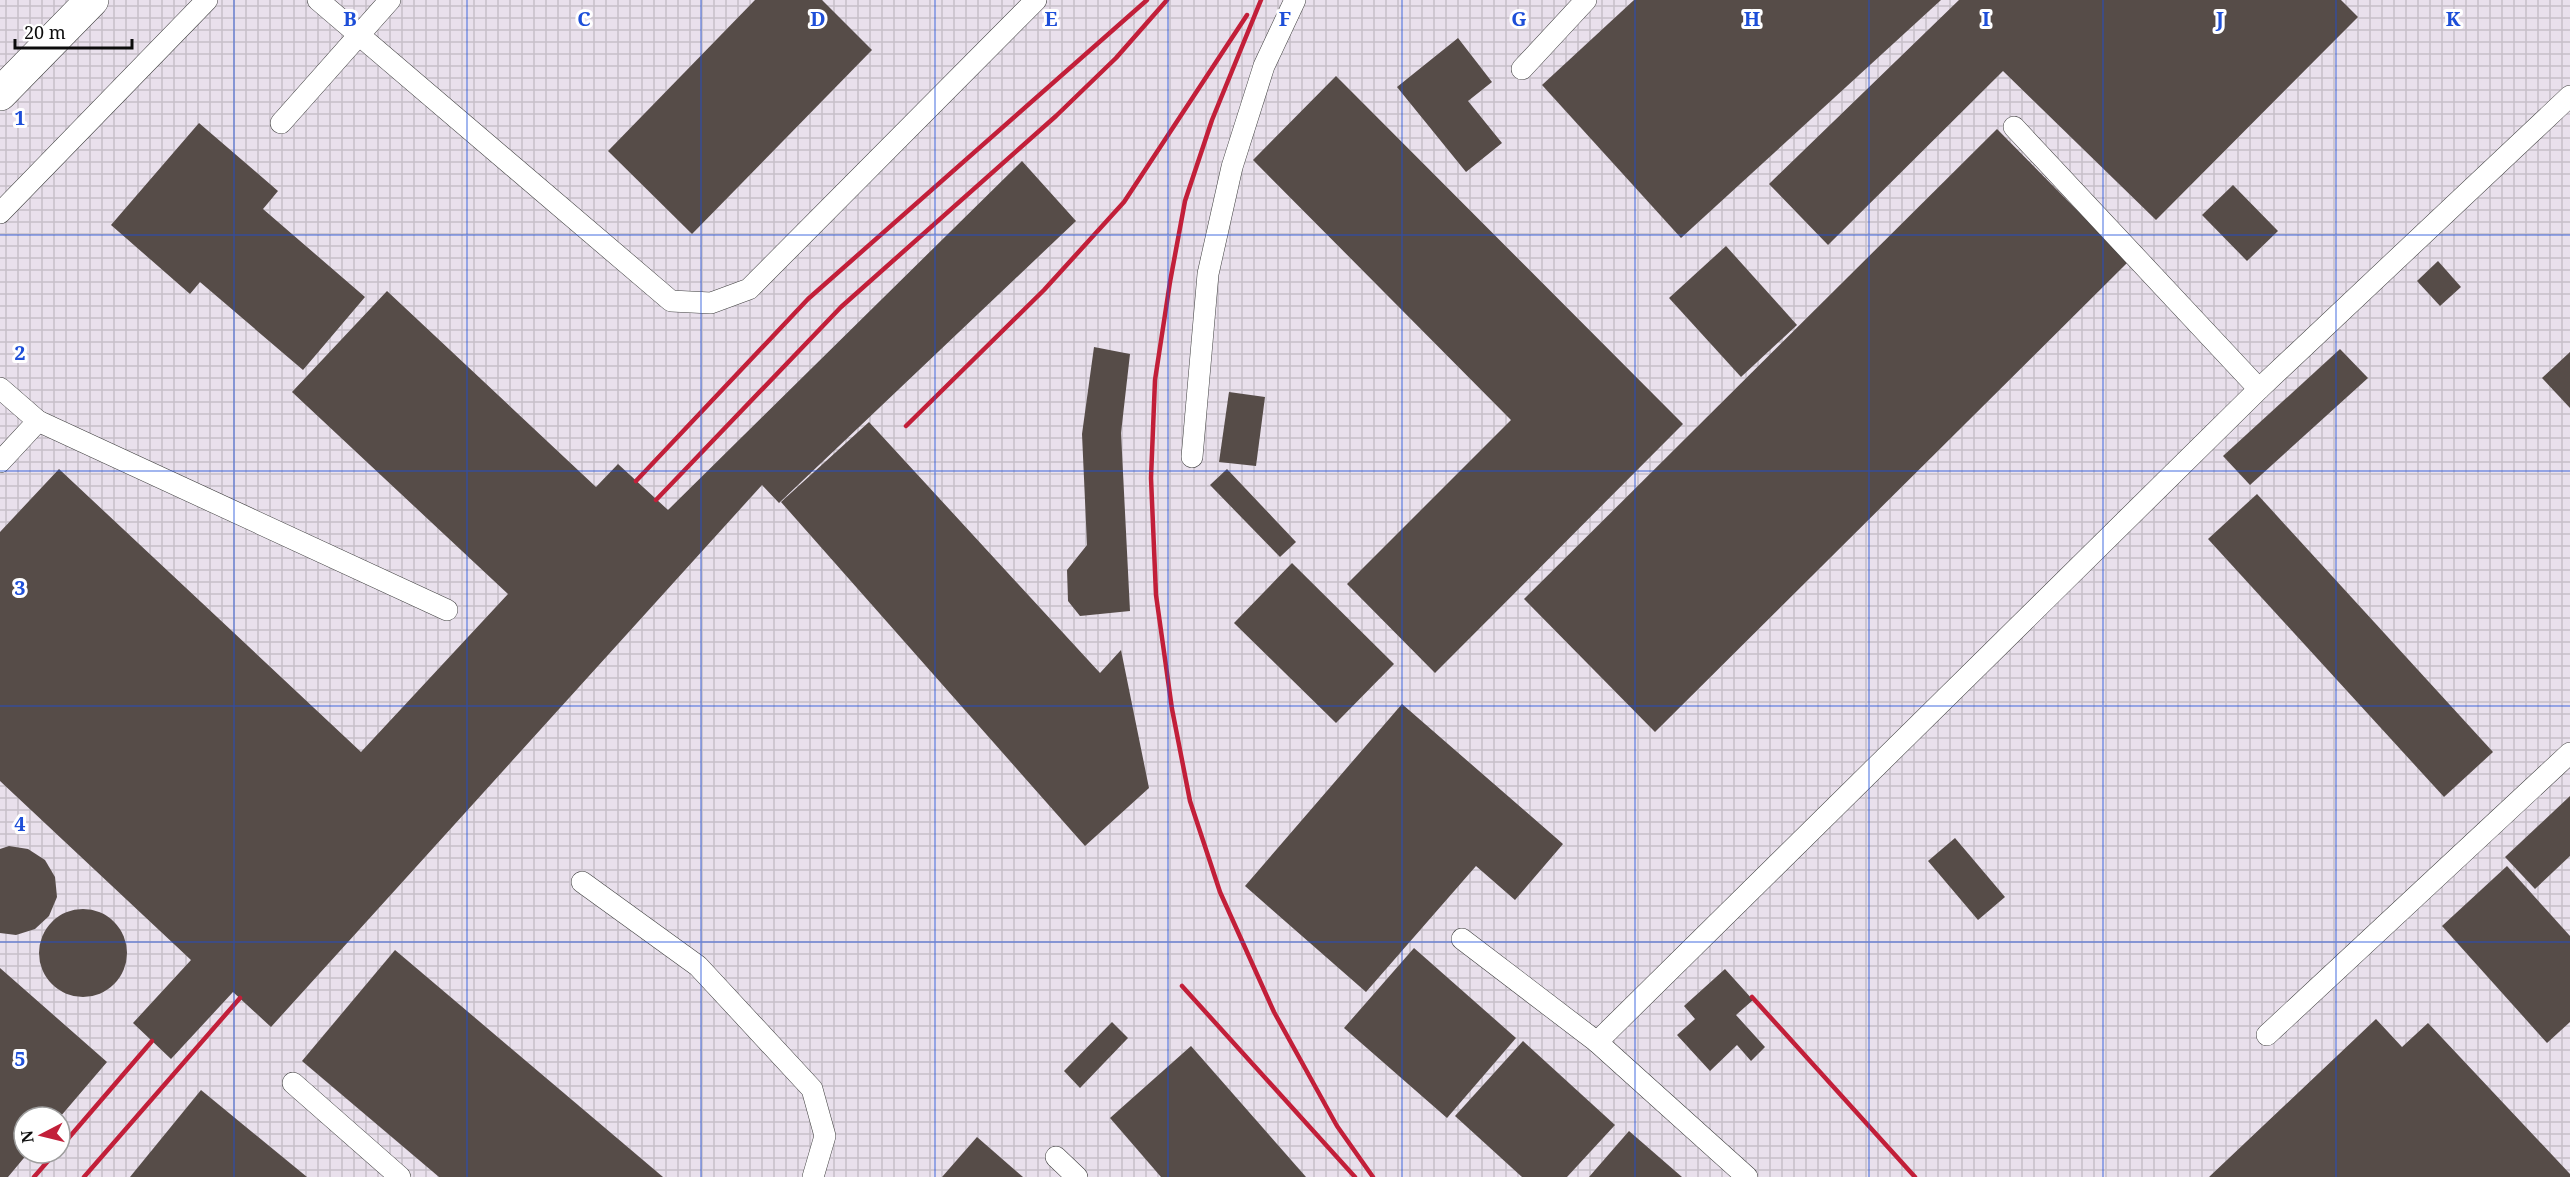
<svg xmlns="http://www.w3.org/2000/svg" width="2570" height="1177" font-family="'Noto Serif',serif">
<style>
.industrial{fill:url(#industrial-grid);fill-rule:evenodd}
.building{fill:#564c48}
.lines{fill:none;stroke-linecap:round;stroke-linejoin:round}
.service-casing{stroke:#3f3f3f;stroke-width:22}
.tertiary-casing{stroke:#3f3f3f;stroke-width:34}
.service{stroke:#fff;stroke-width:21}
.tertiary{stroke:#fff;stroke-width:33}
.rail{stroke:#c21f39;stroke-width:4.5}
.grid{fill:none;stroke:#1d4ed8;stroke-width:1.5;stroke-opacity:0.55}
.grid-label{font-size:20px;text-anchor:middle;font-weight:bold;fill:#1d4ed8;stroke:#fff;stroke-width:6;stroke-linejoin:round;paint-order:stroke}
</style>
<defs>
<pattern id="industrial-grid" width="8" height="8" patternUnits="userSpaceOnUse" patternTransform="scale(1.5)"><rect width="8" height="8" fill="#e9e0ec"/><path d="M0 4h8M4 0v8" fill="none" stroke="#c7bfc9"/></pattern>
</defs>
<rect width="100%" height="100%" fill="#fff9ec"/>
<path class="industrial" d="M0,0H2570V1177H0ZM24,1117H60V1153H24Z"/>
<g class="building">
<path d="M755,0H822L872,50L692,234L608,151Z"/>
<path d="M1634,0H1941L1681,238L1542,85Z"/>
<path d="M1959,0H2341L2358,17L2156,220L2003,71L1828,245L1769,184Z"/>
<path d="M1458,38L1492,82L1468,101L1502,143L1466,172L1397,87Z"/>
<path d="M1336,76L1683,424L1435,673L1347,584L1511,420L1253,160Z"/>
<path d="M199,123L278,191L263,209L365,297L303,370L200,282L190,294L111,225Z"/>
<path d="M1997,129L2128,262L1655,732L1524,599Z"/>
<path d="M1022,161L1076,221L779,503L762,485L271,1027L233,992L171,1059L133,1023L191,960L0,781V532L59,469L361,752L508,594L292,392L387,291L596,487L618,464L668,510Z"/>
<path d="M2233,185L2278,231L2247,261L2202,215Z"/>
<path d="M1726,246L1797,325L1741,377L1669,298Z"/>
<path d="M2438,261L2461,287L2440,306L2417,281Z"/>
<path d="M1094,347L1130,354L1121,433L1130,611L1080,616L1068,601L1067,570L1087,545L1082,434Z"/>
<path d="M2340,349L2368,378L2250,485L2223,456Z"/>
<path d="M2570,352V408L2542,378Z"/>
<path d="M1229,392L1265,397L1256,466L1219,462Z"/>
<path d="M869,422L1100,673L1121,650L1149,788L1085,846L781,502Z"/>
<path d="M1227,469L1296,542L1280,557L1210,485Z"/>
<path d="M2257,494L2493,752L2444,797L2208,539Z"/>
<path d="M1292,563L1394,664L1336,723L1234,623Z"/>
<path d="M1402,704L1563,844L1515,900L1476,866L1366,992L1245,886Z"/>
<path d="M2570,796V856L2535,889L2505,857Z"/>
<path d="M1955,838L2005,897L1978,920L1928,861Z"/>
<path d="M9,846L28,849L45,860L55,877L57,897L49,916L35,929L16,935L0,933V849Z"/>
<path d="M2507,866L2570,936V1022L2547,1043L2442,926Z"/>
<circle cx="83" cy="953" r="44"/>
<path d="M1414,948L1516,1038L1447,1118L1344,1028Z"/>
<path d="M395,950L663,1177H439L302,1061Z"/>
<path d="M0,968L107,1062L60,1117H24V1153H28L8,1177H0Z"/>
<path d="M1725,969L1753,1000L1736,1015L1765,1047L1751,1061L1737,1045L1710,1071L1677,1035L1695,1019L1684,1006Z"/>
<path d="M2376,1019L2402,1047L2428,1023L2570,1174V1177H2209Z"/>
<path d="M1112,1022L1128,1038L1080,1088L1064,1071Z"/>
<path d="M1523,1041L1615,1125L1567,1177H1522L1455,1116Z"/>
<path d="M1191,1046L1306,1177H1161L1110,1118Z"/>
<path d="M201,1090L307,1177H130Z"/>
<path d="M1629,1131L1682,1177H1589Z"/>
<path d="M977,1137L1023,1177H942Z"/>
</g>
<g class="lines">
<defs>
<g id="service">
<path d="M318,0L671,301L711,303L749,289L1036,0"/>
<path d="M1522,69L1586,0"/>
<path d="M281,123L390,0"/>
<path d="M2014,127L2259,389"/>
<path d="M0,213L207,0"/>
<path d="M0,388L38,421L0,462"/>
<path d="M38,421L447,610"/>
<path d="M1192,457L1208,274L1232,167L1264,66L1295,0"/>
<path d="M582,882L698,966L812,1089L825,1136L813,1177"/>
<path d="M1462,939L1597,1042"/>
<path d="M2267,1035L2570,753"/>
<path d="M293,1083L400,1177"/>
<path d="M1056,1157L1077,1177"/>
<path d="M1747,1177L1597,1042L2259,389L2570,96"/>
</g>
<path id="tertiary" d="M0,94L92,0"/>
</defs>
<use href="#service" class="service-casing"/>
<use href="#tertiary" class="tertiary-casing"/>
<use href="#service" class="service"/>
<use href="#tertiary" class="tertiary"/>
<g class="rail">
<path d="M1261,0L1212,120L1185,201L1170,282L1155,380L1151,478L1156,595L1172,709L1190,801L1220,892L1274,1012L1337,1126L1373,1177"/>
<path d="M906,426L1044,290L1124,202L1247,15"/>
<path d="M636,481L808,299L1147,0"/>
<path d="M656,500L841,307L1056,116L1116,58L1167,0"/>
<path d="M1182,986L1355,1177"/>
<path d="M1752,997L1915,1177"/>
<path d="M60,1148L152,1041"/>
<path d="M34,1177L55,1153"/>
<path d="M84,1177L240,998"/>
</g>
</g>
<path class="grid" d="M234,0V1177M467,0V1177M701,0V1177M935,0V1177M1168,0V1177M1402,0V1177M1635,0V1177M1869,0V1177M2103,0V1177M2336,0V1177M0,235H2570M0,471H2570M0,706H2570M0,942H2570"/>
<g class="grid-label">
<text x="350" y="26">B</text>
<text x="584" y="26">C</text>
<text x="818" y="26">D</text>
<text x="1051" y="26">E</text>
<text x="1285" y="26">F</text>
<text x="1519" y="26">G</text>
<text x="1752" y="26">H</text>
<text x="1986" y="26">I</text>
<text x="2220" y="26">J</text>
<text x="2453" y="26">K</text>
<text x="20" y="125">1</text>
<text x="20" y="360">2</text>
<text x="20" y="595">3</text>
<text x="20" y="831">4</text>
<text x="20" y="1066">5</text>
</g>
<g transform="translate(42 1135) rotate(263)"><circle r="28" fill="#ffffff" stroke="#9e9e9e" stroke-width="1.5"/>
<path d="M0-4.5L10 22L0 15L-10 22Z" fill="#c21f39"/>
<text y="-9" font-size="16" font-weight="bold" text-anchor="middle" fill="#0c0c0c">N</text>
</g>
<path d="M15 39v9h117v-9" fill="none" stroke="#0c0c0c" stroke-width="3"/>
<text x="24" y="39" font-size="18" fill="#0c0c0c" stroke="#ffffff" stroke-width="4.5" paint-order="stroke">20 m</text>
</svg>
